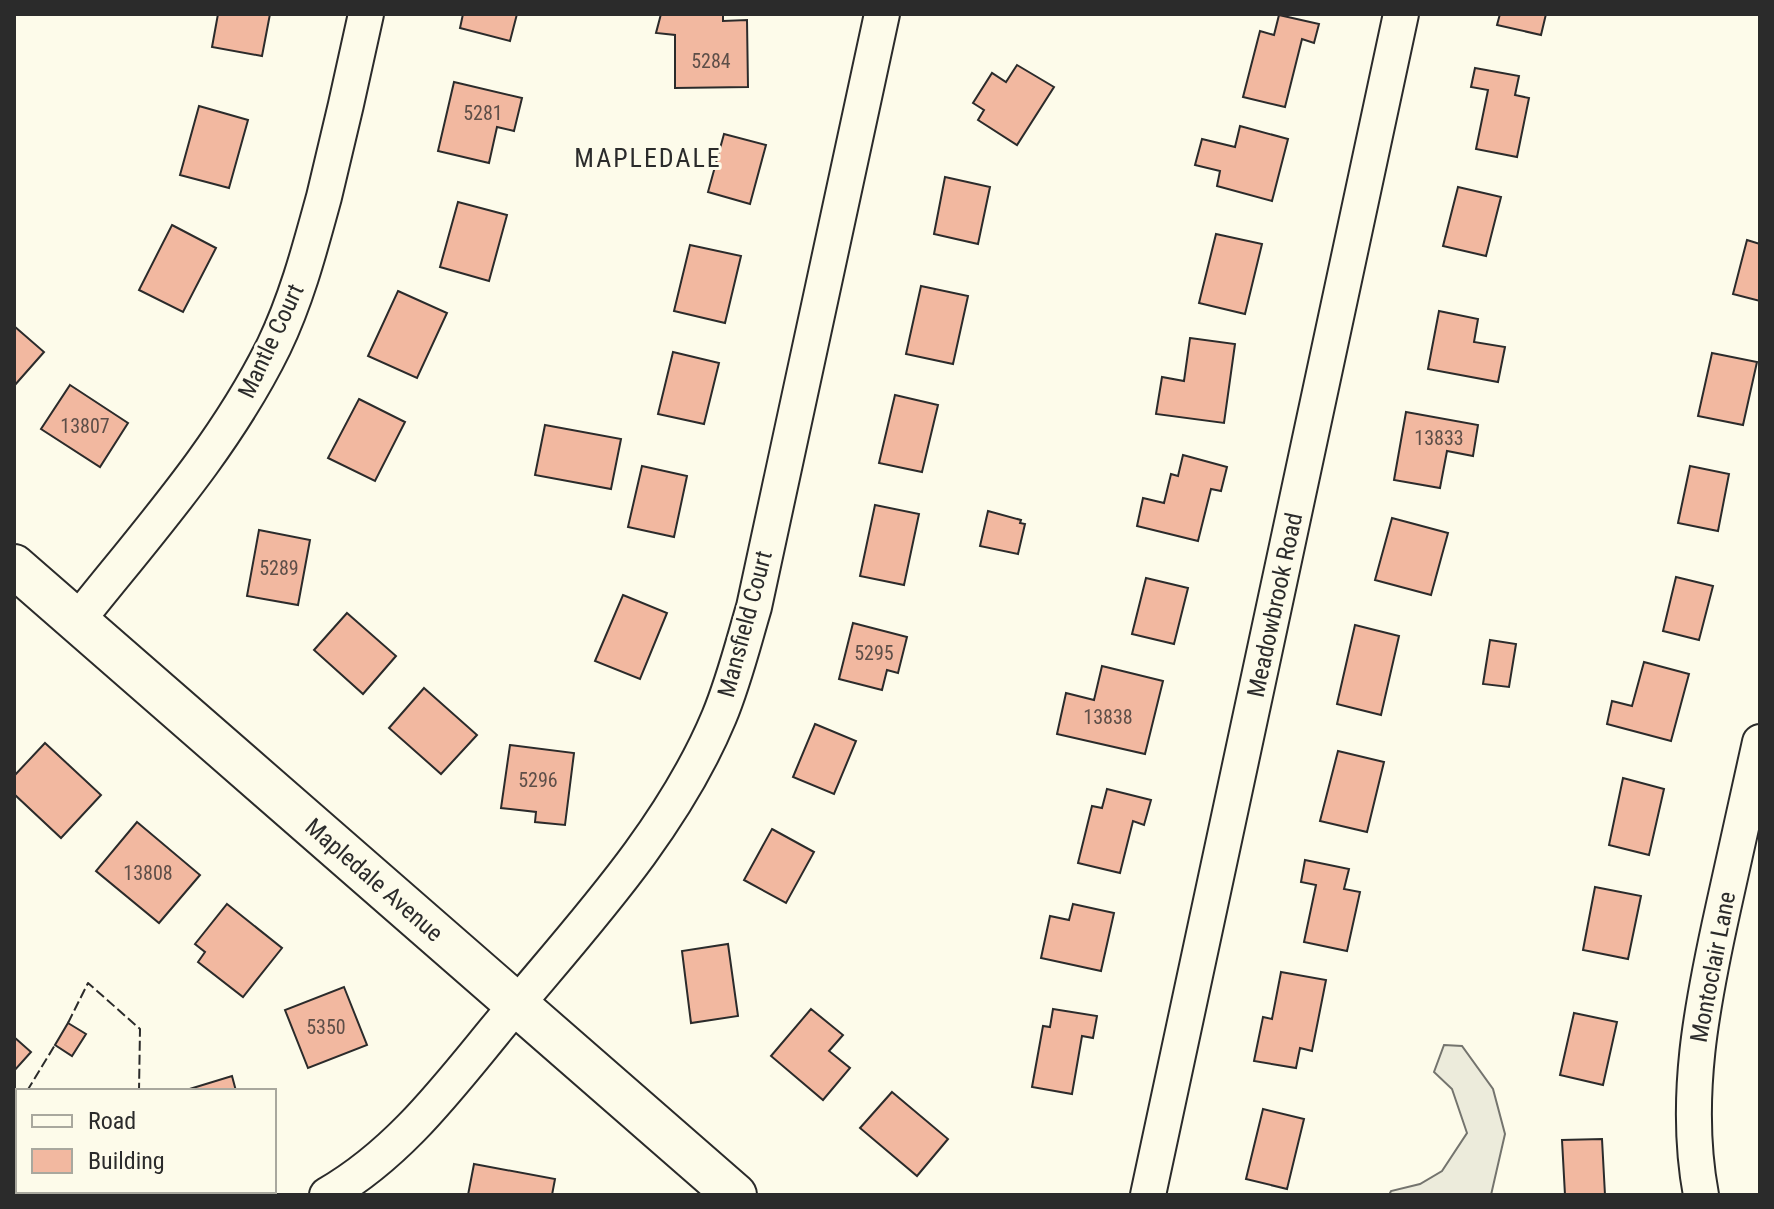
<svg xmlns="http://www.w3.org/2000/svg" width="1774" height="1209" font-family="'Roboto Condensed',sans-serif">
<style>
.green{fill:#ecebdb;stroke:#74746e;stroke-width:2}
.building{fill:#f2b8a0;stroke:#2b2b2b;stroke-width:2}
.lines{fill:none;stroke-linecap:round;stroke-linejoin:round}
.minor-casing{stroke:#2b2b2b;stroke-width:38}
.tertiary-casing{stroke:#2b2b2b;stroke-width:46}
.minor{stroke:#fdfbea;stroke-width:34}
.tertiary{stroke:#fdfbea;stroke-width:42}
.fence{stroke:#2b2b2b;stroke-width:2;stroke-dasharray:10 4;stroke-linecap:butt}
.labels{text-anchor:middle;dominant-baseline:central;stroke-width:6;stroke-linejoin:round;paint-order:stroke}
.number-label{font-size:20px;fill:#5d4e48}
.street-label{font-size:24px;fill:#2b2b2b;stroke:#fdfbea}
.neighbourhood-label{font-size:26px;letter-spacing:2px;fill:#2b2b2b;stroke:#fdfbea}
</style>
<rect width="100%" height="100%" fill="#fdfbea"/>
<path class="green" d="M1444,1045L1462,1046L1493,1089L1505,1134L1491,1195H1389L1391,1191L1420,1184L1442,1171L1467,1133L1452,1089L1434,1072Z"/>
<g class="building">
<path d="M218,14H270L262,56L212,47Z"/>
<path d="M463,14H517L510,41L460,28Z"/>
<path d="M661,14H723V21L747,20L748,87L675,88V35L656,33Z"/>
<path d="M1500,14H1546L1541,35L1497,25Z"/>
<path d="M1279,15L1319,24L1314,43L1302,39L1285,107L1243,97L1260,31L1274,35Z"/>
<path d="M1017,65L1054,87L1017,145L978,120L984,110L973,103L992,73L1006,82Z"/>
<path d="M1475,68L1519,76L1515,95L1529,98L1517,157L1476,149L1488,90L1471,87Z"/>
<path d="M454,82L522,98L514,131L497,127L489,163L438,151Z"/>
<path d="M199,106L248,120L229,188L180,175Z"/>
<path d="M1240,126L1288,139L1272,201L1217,186L1220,171L1195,165L1202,139L1235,147Z"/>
<path d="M724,134L766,145L750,204L708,192Z"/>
<path d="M945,177L990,187L978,244L934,234Z"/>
<path d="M1458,187L1501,197L1486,256L1443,246Z"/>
<path d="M458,202L507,215L489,281L440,267Z"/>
<path d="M172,225L216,248L183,312L139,290Z"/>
<path d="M1216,234L1262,244L1245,314L1199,303Z"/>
<path d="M1747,240L1760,244V301L1733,294Z"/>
<path d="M690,245L741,256L725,323L674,311Z"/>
<path d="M921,286L968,296L953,364L906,354Z"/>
<path d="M398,291L447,313L417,378L368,356Z"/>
<path d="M1439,311L1478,319L1474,342L1505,347L1498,382L1428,369Z"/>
<path d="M14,326L44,352L14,386Z"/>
<path d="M1190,338L1235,344L1224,423L1156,414L1162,377L1184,381Z"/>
<path d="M673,352L719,363L704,424L658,414Z"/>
<path d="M1712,353L1757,362L1743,425L1698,416Z"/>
<path d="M70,385L128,423L100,467L41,429Z"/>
<path d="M895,395L938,405L922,472L879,463Z"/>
<path d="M359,399L405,422L375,481L328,458Z"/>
<path d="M1406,412L1478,425L1473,456L1447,451L1440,488L1394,480Z"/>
<path d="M545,425L621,439L611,489L535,475Z"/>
<path d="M1183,455L1227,467L1221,491L1211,489L1198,541L1137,526L1143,498L1164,503L1171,474L1178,476Z"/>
<path d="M642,466L687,476L674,537L628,527Z"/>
<path d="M1690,466L1729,474L1718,531L1678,523Z"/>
<path d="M875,505L919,514L904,585L860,576Z"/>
<path d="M988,511L1021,520L1020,523L1025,524L1018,554L980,546Z"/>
<path d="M1392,518L1448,533L1431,595L1375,580Z"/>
<path d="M259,530L310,540L298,605L247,596Z"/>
<path d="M1676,577L1713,586L1699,640L1663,631Z"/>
<path d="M1146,578L1188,588L1174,644L1132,634Z"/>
<path d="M623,595L667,613L640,679L595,661Z"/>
<path d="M347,613L396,656L363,694L314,650Z"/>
<path d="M853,623L907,637L898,673L887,670L882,690L839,679Z"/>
<path d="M1355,625L1399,636L1381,715L1337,704Z"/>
<path d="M1490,640L1516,644L1509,687L1483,684Z"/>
<path d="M1644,662L1689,674L1671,741L1607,724L1612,701L1632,706Z"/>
<path d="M1102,666L1163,681L1145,754L1057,734L1066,693L1094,700Z"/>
<path d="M424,688L477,735L441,774L389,728Z"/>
<path d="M815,724L856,741L834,794L793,777Z"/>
<path d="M45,743L101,795L61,838L14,794V776Z"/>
<path d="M510,745L574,753L565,825L535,822L536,812L501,808Z"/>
<path d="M1338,751L1384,762L1367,832L1320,821Z"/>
<path d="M1623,778L1664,789L1649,855L1609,845Z"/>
<path d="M1107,789L1151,800L1144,825L1133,821L1120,873L1078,863L1092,806L1102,808Z"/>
<path d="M137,822L200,875L159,923L96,871Z"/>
<path d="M772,829L814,852L786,903L744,880Z"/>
<path d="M1305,860L1349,869L1344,889L1360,892L1347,951L1304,942L1316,885L1301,882Z"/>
<path d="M1595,887L1641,896L1628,959L1583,950Z"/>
<path d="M227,904L282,948L243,997L198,962L205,952L195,944Z"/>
<path d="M1073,904L1114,913L1101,971L1041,958L1050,916L1069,920Z"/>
<path d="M728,944L738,1016L691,1023L682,951Z"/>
<path d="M1281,972L1326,980L1312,1051L1300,1048L1296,1068L1254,1061L1263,1017L1272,1019Z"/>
<path d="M344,987L367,1045L308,1068L285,1010Z"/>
<path d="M811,1009L843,1035L829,1051L850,1068L823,1100L771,1056Z"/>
<path d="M1053,1009L1097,1016L1093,1038L1082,1036L1072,1094L1032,1087L1043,1026L1050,1027Z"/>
<path d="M1574,1013L1617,1022L1603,1085L1560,1075Z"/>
<path d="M68,1023L86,1034L72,1056L55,1045Z"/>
<path d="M14,1037L31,1052L14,1071Z"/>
<path d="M232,1076L236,1091H183Z"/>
<path d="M892,1092L948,1139L917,1176L860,1128Z"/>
<path d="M1263,1109L1304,1119L1287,1189L1246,1179Z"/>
<path d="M1602,1139L1605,1195H1565L1562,1140Z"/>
<path d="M474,1164L555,1179L552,1195H468Z"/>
</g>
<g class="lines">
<defs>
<g id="minor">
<path d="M77,621C147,533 224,448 274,346C297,298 310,248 324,197C339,136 353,75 366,14"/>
<path d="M327,1195C400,1153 449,1086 502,1022C581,927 671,832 719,717C734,681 743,644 754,607L882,14"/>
<path d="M1148,1195L1401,14"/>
<path d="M1701,1195C1683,1099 1702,1004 1723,909C1735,853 1748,798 1760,742"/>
</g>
<path id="tertiary" d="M14,566L735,1195"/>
</defs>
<use href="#minor" class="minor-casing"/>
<use href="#tertiary" class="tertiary-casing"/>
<use href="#minor" class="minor"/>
<use href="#tertiary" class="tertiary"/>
<g class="fence">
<path d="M68,1023L88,983L140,1029L139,1091"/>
<path d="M27,1091L55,1045"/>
<path d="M14,1113L18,1106"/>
<path d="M14,1192L24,1195"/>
<path d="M139,1195V1191"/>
</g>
</g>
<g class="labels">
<g class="number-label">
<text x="711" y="61">5284</text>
<text x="483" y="113">5281</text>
<text x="85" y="426">13807</text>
<text x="1439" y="438">13833</text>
<text x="279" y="568">5289</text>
<text x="874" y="653">5295</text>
<text x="1108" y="717">13838</text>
<text x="538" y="780">5296</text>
<text x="148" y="873">13808</text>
<text x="326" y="1027">5350</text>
</g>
<g class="street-label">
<text transform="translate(271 341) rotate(-65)">Mantle Court</text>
<text transform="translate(1275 605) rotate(-78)">Meadowbrook Road</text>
<text transform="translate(745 624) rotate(-75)">Mansfield Court</text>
<text transform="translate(374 880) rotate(41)">Mapledale Avenue</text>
<text transform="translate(1713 967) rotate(-79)">Montoclair Lane</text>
</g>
<g class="neighbourhood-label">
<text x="648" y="158">MAPLEDALE</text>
</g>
</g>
<rect width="1774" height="1209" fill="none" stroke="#2b2b2b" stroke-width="32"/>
<rect x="16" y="1089" width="260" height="104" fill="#fdfbea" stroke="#a9a89e" stroke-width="2"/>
<rect x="32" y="1115" width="40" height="12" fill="#fdfbea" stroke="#a9a89e" stroke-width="2"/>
<text x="88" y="1129" font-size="24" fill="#2b2b2b">Road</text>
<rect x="32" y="1149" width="40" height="24" fill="#f2b8a0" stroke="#a9a89e" stroke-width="2"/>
<text x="88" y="1169" font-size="24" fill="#2b2b2b">Building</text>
</svg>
